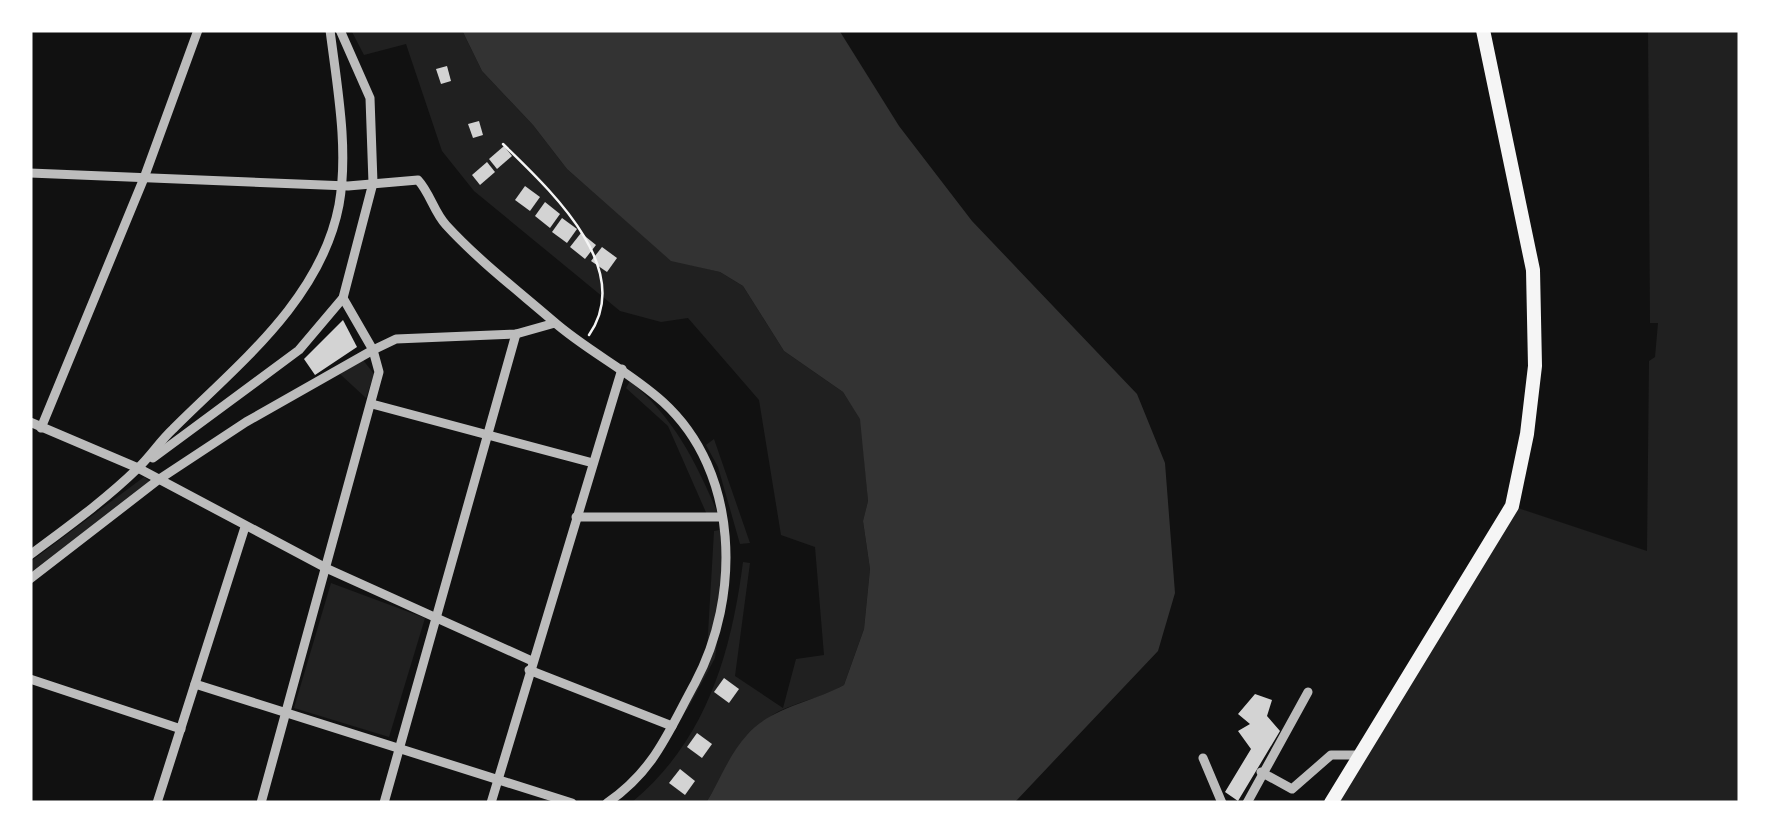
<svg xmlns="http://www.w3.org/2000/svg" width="1770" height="833" font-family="'Noto Serif',serif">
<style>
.green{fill:#202020}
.water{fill:#333}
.building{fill:#d3d3d3}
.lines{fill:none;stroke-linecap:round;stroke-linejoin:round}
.path{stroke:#f5f5f5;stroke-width:2.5}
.minor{stroke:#bcbcbc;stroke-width:9}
.primary{stroke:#f5f5f5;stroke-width:14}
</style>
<rect width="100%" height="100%" fill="#111"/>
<g class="green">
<path d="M351,30H462L482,71L533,125L567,169L671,260L720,272L743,286L784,351L843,392L861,419L868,501L863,521L870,569L864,629L844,685C825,696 806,700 786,708C745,725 728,767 706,803H631C706,741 731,655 743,562L750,563L735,676L783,708L796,659L824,655L815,547L781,535L759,400L688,318L661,322L620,311L474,191L442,151L406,44L364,55Z"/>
<path d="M1648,30H1740V803H1333L1512,506L1647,551L1649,361L1655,357L1658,323H1650Z"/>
<path d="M363,360L374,374L366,398L340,374Z"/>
<path d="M630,381C675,419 696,462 719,516L708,517L668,426L626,388Z"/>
<path d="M714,439L750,543L740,544L718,467L706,445Z"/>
<path d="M144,477L151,482L30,573V562Z"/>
<path d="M725,529L726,578L715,658L687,710L682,707L707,651L714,531Z"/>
<path d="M331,583L425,618L389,737L294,708Z"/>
</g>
<path class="water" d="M462,30H839L899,126L972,221L1137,394L1165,463L1175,593L1158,651L1014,803H706C719,782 730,753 747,735C771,707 813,702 844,685L864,629L870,569L863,521L868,501L860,419L843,392L784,351L743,286L720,272L671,261L567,169L533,125L482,71Z"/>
<g class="building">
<path d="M447,66L451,81L441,84L436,69Z"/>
<path d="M479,121L483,135L473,138L468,124Z"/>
<path d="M504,146L512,156L497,169L489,159Z"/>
<path d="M487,162L495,172L480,185L472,175Z"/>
<path d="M525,186L540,197L530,211L515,200Z"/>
<path d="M545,202L560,214L550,228L535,216Z"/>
<path d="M562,218L577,229L567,243L552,232Z"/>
<path d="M581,233L596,245L585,259L570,247Z"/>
<path d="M602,247L617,258L607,272L591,261Z"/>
<path d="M343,320L357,347L315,375L304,359Z"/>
<path d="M724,678L739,689L729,703L714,692Z"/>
<path d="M1255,694L1272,700L1267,716L1280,731L1238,801L1225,792L1251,749L1238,731L1250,724L1238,714Z"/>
<path d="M697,733L712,744L702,758L687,747Z"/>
<path d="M680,769L695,781L685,795L669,783Z"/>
</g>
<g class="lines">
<path class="path" d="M503,144C549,189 636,268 589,335"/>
<g class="minor">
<path d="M30,173L348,186L418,180C430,193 434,212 446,225C477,259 517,290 553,321C587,351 629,371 663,402C740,472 741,597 695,683C668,732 655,770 607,803"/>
<path d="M372,404L593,463"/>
<path d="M30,422L138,468L328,569L532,661"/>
<path d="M41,428L144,178L198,30"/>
<path d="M153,458L299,350L343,298L373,183L370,98L340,30"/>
<path d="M576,517H722"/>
<path d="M30,555C66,528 104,501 137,469C150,457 160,441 173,429C237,365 321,300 339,205C349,149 337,86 330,30"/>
<path d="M30,579L158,480L246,422L373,350L396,339L516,334L555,323"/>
<path d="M529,670L672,726"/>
<path d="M30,679L181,729"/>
<path d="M195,684L572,803"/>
<path d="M1203,758L1222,803"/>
<path d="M1261,772L1292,789L1331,755H1357"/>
<path d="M157,803L245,527"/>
<path d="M261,803L379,372L373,350L343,298"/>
<path d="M384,803L516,334"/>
<path d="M491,803L622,369"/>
<path d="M1247,803L1308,692"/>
</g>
<path class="primary" d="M1331,803L1512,506L1527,434L1535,366L1533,270L1483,30"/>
</g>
<rect width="1770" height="833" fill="none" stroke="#ffffff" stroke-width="65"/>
</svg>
